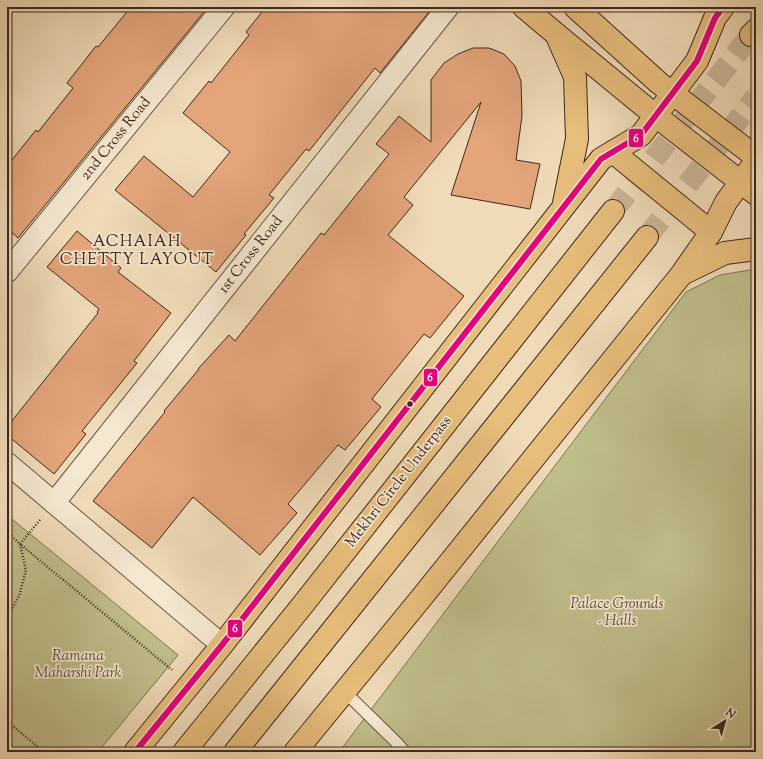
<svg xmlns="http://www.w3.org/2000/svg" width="763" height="759" font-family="'Sorts Mill Goudy',serif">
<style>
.green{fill:#bfbe8b;stroke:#7e7355}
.building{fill:#e4a57b;stroke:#3e281f}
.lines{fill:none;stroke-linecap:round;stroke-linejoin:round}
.trunk-tunnel{stroke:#ccb799;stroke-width:22;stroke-dasharray:22 11;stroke-linecap:butt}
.service-casing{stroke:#6a5545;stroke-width:13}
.minor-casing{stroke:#6a5545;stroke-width:23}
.primary-casing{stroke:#3e281f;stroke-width:24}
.trunk-casing{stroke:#3e281f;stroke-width:24}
.path{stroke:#3e281f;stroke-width:2.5;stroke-dasharray:1 2;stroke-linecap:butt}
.service{stroke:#f5e8d1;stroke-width:11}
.minor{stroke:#f5e8d1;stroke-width:21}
.primary{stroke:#e8be7c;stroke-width:22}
.trunk{stroke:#e8be7c;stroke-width:22}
.bus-1-casing{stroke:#f5e8d1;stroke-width:9}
.bus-1{stroke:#e5007d;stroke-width:6}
.bus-dot{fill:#3e281f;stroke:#f5e8d1;stroke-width:1.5}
.labels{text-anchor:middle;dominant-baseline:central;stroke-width:3.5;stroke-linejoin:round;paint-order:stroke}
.street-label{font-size:15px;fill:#3e281f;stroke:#f5e8d1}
.park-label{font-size:15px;font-style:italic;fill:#5e4e3a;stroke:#f5e8d1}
.neighbourhood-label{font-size:16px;letter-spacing:1px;fill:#3e281f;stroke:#f5e8d1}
.line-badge{stroke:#f5e8d1;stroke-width:1.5}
.badge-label{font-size:11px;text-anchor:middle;font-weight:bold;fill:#fff}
</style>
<rect width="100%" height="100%" fill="#f0dbb8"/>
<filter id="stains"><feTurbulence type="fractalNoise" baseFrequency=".005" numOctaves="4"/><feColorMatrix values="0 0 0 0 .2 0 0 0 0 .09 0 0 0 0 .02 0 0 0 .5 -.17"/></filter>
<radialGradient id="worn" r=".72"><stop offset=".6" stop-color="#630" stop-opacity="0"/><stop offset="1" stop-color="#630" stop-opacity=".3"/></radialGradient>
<g class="green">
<path d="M756,269V752H339L686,292L720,275Z"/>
<path d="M7,515L178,655L98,752H7Z"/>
</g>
<g class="building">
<path d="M131,7H208L18,238L7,228V166L36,130L38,132L73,88L67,83L96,46L98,47Z"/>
<path d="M266,7H433L380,73L375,68L309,151L306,149L269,195L274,198L244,234L246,235L216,272L115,190L144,156L193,197L230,152L183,113L209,81L211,83L249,35L246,32Z"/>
<path d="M473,48H489L504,54L515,66L521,81L522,116L516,160L540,164L530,209L451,195L481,102L404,197L413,205L388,235L464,296L430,338L424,334L372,399L381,407L345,450L338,445L288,504L297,513L260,555L193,497L152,548L93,501L165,412L164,411L199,369H198L229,335L235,341L321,233L324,235L389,154L376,144L399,116L431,142V80L444,63L458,54Z"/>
<path d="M77,231L121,268L118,272L171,313L134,361L137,363L82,431L86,434L54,474L7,435V427L98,313L97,312L99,309L47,267Z"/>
</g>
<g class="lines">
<g class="trunk-tunnel">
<path d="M613,211L751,35"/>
<path d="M647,237L756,97"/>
</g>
<defs>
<path id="service" d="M345,692L398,744L405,752"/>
<g id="minor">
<path d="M7,272L224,7"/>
<path d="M7,463L222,645"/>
<path d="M54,503L448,7"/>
</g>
<g id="primary">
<path d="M575,7L659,83L756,157"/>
<path d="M556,34L656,116L756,194"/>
</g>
<g id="trunk">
<path d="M524,7L556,34L575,77L577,139L564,203"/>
<path d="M751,35L756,30"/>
<path d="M613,152L711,232"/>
<path d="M684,273L725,253L756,249"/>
<path d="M135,752L222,645L601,159L641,135L697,61L715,18L723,7"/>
<path d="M184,752L305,602L613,211"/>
<path d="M235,752L647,237"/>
<path d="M295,752L422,597L681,275L711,232L726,202L756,161"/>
</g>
</defs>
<use href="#service" class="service-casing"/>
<use href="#minor" class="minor-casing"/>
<use href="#primary" class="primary-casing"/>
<use href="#trunk" class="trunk-casing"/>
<g class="path">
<path d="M40,520L20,544L172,670"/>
<path d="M7,532L20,544L26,570L19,596L7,618"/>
<path d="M7,721L44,752"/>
</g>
<use href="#service" class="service"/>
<use href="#minor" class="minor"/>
<use href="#primary" class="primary"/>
<use href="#trunk" class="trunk"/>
<defs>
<path id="bus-1" d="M135,752L222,645L601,159L641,135L697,61L715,18L723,7"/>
</defs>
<use href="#bus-1" class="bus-1-casing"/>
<use href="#bus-1" class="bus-1"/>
</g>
<circle class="bus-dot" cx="410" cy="404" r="3.5"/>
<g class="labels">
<g class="street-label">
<text transform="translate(116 139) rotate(-51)">2nd Cross Road</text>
<text transform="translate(251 255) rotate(-52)">1st Cross Road</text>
<text transform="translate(399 482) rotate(-52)">Mekhri Circle Underpass</text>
</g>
<g class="park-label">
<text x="617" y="604">Palace Grounds<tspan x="617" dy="17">- Halls</tspan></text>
<text x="78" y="656">Ramana<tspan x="78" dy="17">Maharshi Park</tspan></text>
</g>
<g class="neighbourhood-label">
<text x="137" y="242">ACHAIAH<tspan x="137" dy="18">CHETTY LAYOUT</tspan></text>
</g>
</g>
<g class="line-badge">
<rect x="628" y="128" width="16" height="20" rx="4" fill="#e5007d"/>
<rect x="423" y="368" width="15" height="19" rx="4" fill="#e5007d"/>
<rect x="227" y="619" width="16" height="19" rx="4" fill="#e5007d"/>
</g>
<g class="badge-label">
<text x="636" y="142">6</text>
<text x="430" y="381">6</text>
<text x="235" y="632">6</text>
</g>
<rect width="763" height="759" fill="none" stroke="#f0dbb8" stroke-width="24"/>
<rect x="8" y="8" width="747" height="743" fill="none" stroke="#3e281f" stroke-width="2"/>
<rect x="12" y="12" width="739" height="735" fill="none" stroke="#3e281f"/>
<g transform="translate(725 721) rotate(37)" stroke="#f5e8d1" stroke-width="3" paint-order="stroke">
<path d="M0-3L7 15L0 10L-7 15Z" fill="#3e281f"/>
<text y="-6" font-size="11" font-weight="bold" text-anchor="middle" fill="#3e281f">N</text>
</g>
<rect width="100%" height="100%" filter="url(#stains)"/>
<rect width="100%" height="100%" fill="url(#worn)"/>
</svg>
